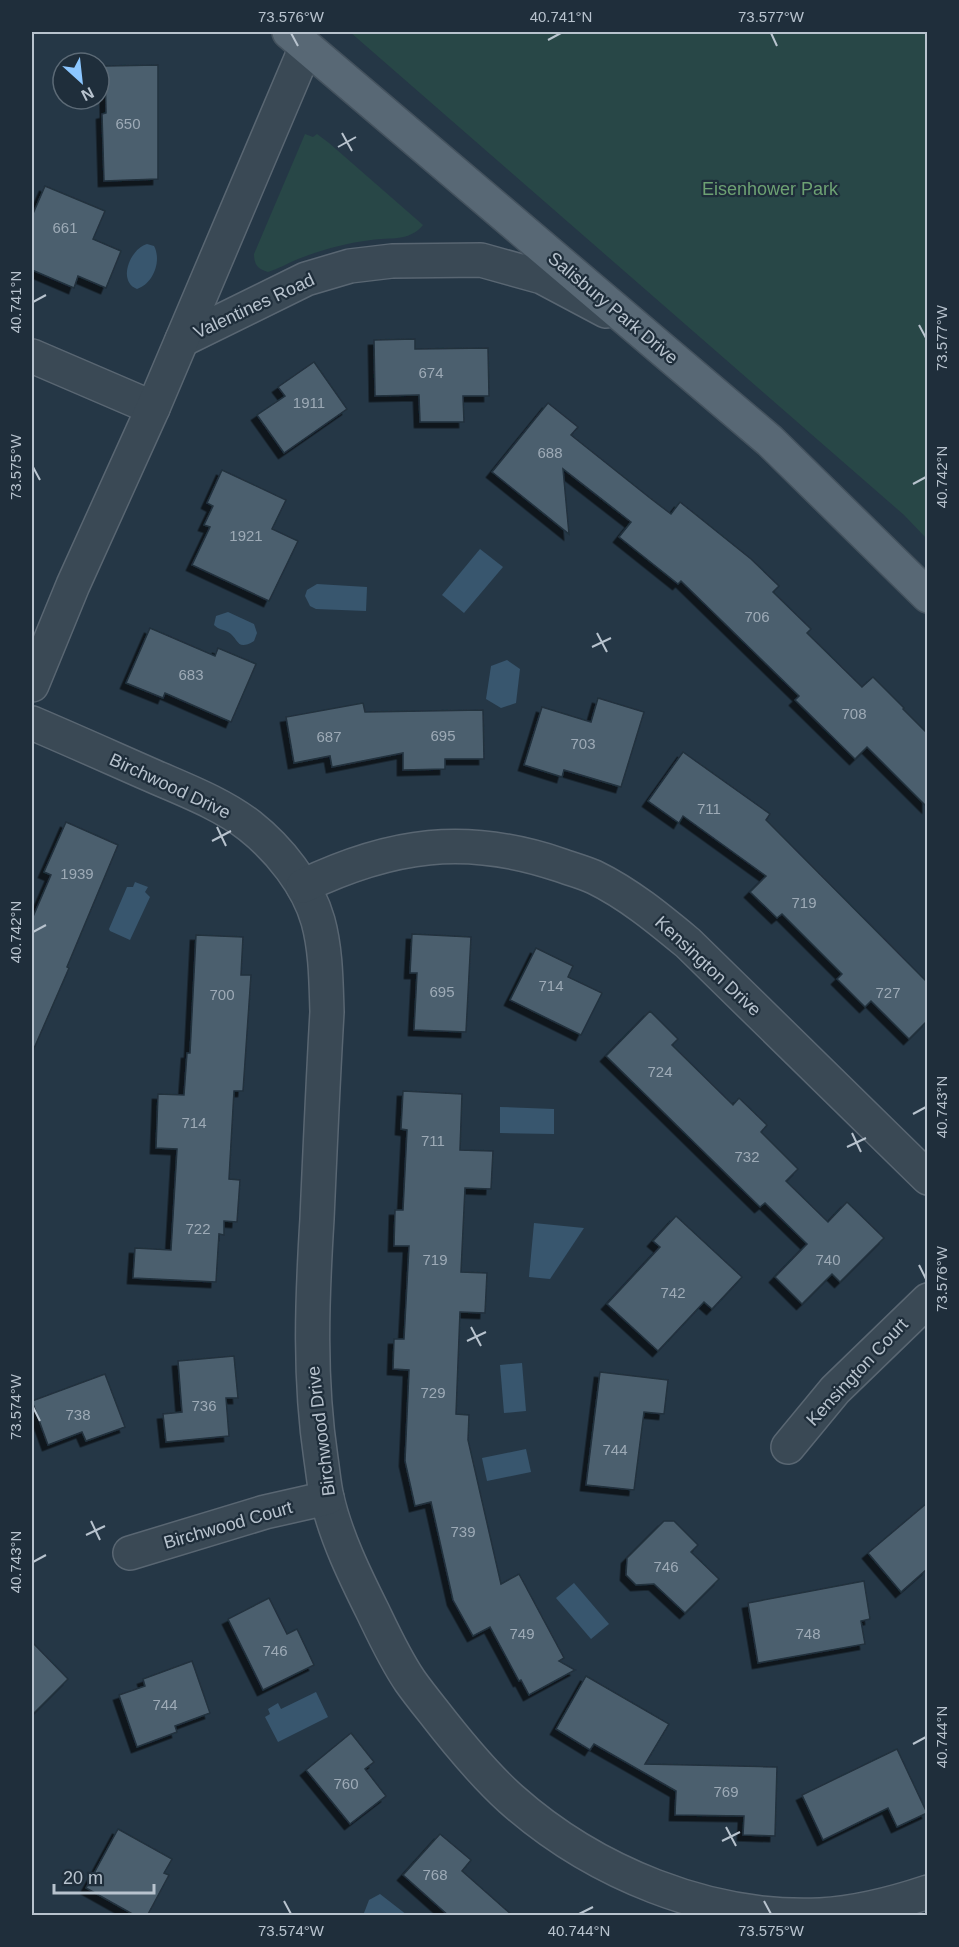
<svg xmlns="http://www.w3.org/2000/svg" width="959" height="1947" font-family="Arial,sans-serif">
<style>
.green{fill:#284747}
.water{fill:#38566e}
.building{fill:#4c5f6e;stroke:#21303d;stroke-width:1.5;filter:url(#shadow)}
.lines{fill:none;stroke-linecap:round;stroke-linejoin:round}
.minor-casing{stroke:#596672;stroke-width:36}
.major-casing{stroke:#44525e;stroke-width:36}
.minor{stroke:#3a4955;stroke-width:33}
.major{stroke:#586875;stroke-width:33}
.ticks{fill:none;stroke:#b8c3ce;stroke-width:2}
.labels{text-anchor:middle;dominant-baseline:central;stroke-width:4.5;stroke-linejoin:round;paint-order:stroke}
.number-label{font-size:15px;fill:#9daab6}
.park-label{font-size:18px;fill:#6da173;stroke:#1f2e3b}
.street-label{font-size:18px;fill:#b8c3ce;stroke:#1f2e3b}
.neatline{fill:none;stroke:#b8c3ce;stroke-width:2}
.ticks-label{font-size:15px;text-anchor:middle;fill:#b8c3ce}
</style>
<defs>
<filter id="shadow"><feDropShadow dx="-5.5" dy="5.5" stdDeviation="0" flood-color="#0009"/></filter>
</defs>
<rect width="100%" height="100%" fill="#253746"/>
<g class="green">
<path d="M350,32H927V539L904,515Z"/>
<path d="M305,134L313,137L317,134L329,143L423,225C409,242 390,237 371,240C346,243 321,250 298,259C288,263 278,269 268,272C258,269 254,265 254,254Z"/>
</g>
<g class="water">
<path d="M147,244L154,246C162,261 153,284 137,289C117,281 130,249 147,244Z"/>
<path d="M480,549L503,567L464,613L442,595Z"/>
<path d="M317,584L367,587L366,611L316,609L310,606L305,596L307,590Z"/>
<path d="M228,612L254,624L257,633L254,641C236,652 239,638 228,632C222,629 219,630 214,625L216,616Z"/>
<path d="M507,660L520,669L516,703L501,708L486,699L491,666Z"/>
<path d="M135,882L148,887L145,892L150,897L130,940L110,931L109,929L127,887H133Z"/>
<path d="M500,1107L554,1109V1134L500,1133Z"/>
<path d="M534,1223L584,1228L550,1279L529,1277Z"/>
<path d="M522,1363L526,1411L504,1413L500,1365Z"/>
<path d="M526,1449L531,1472L487,1481L482,1458Z"/>
<path d="M574,1583L609,1624L591,1639L556,1598Z"/>
<path d="M316,1692L328,1717L278,1742L265,1717L270,1714L268,1709L278,1703L281,1709Z"/>
<path d="M380,1894L407,1915H368L364,1913L369,1900Z"/>
</g>
<g class="building">
<path d="M158,65V179L104,181L102,114L106,113L105,66Z"/>
<path d="M45,186L105,211L93,239L121,251L106,288L78,276L74,288L32,270V216Z"/>
<path d="M415,339V349L488,348L489,396H463L464,422H420L419,395L375,396L374,340Z"/>
<path d="M314,362L347,409L284,453L257,415L285,396L278,387Z"/>
<path d="M548,403L578,427L571,435L650,498L671,514L680,502L751,559L779,586L773,592L811,629L807,633L862,687L873,677L904,708L903,709L927,733V807L867,747L855,759L795,700L799,696L681,581L678,584L619,537L631,522L563,469L569,534L492,472Z"/>
<path d="M222,470L286,500L272,529L298,541L269,601L192,565L210,527L204,525L213,506L207,503Z"/>
<path d="M150,628L215,656L218,648L256,664L231,722L165,693L163,698L126,683Z"/>
<path d="M598,698L644,712L621,787L564,770L562,777L524,765L542,707L591,722Z"/>
<path d="M363,703L365,712L483,710L484,759H445V769L403,770V753L332,767L330,756L294,763L286,717Z"/>
<path d="M683,752L770,814L766,820L927,982V1021L909,1039L871,1001L865,1007L837,979L842,974L782,914L777,918L750,892L766,876L683,816L679,823L648,801Z"/>
<path d="M66,822L118,845L67,967L69,968L32,1053V919L51,875L44,872Z"/>
<path d="M412,934L471,937L466,1032L414,1030L417,973H410Z"/>
<path d="M196,935L243,937L241,975H251L243,1091H234L229,1179L240,1180L237,1222L224,1221V1235L219,1234L216,1282L133,1278L135,1248L171,1250L177,1149L156,1148L158,1094L184,1095L187,1053H190Z"/>
<path d="M536,948L573,966L568,977L602,993L581,1035L510,1000Z"/>
<path d="M650,1011L678,1039L672,1045L733,1105L739,1098L767,1125L761,1132L798,1169L786,1181L828,1222L847,1202L884,1238L840,1282L832,1274L802,1304L775,1277L807,1244L765,1203L760,1207L606,1056Z"/>
<path d="M403,1091L462,1094L460,1150L493,1151L491,1189L465,1188L461,1272L487,1273L485,1313L460,1312L456,1414L469,1415L468,1440L501,1584L519,1574L564,1658L559,1661L575,1670L529,1695L521,1680L519,1681L490,1627L473,1636L453,1600L431,1502L415,1506L405,1461L409,1370L393,1369L394,1339H404L409,1246H394L395,1210H403L407,1130L401,1129Z"/>
<path d="M676,1216L742,1277L712,1309L704,1302L658,1351L607,1304L660,1247L653,1241Z"/>
<path d="M234,1356L238,1398H226L229,1436L166,1442L163,1414L182,1412L178,1361Z"/>
<path d="M600,1372L668,1380L664,1414L644,1412L634,1490L586,1485Z"/>
<path d="M105,1374L125,1427L86,1441L82,1432L48,1445L32,1401Z"/>
<path d="M927,1503V1569L901,1592L868,1553Z"/>
<path d="M664,1521H674L698,1545L691,1552L719,1579L685,1613L654,1584L636,1585L626,1575L627,1558Z"/>
<path d="M864,1581L870,1619L861,1621L865,1644L758,1663L748,1603Z"/>
<path d="M269,1598L287,1634L297,1629L314,1665L263,1690L228,1619Z"/>
<path d="M32,1642L68,1679L32,1715Z"/>
<path d="M192,1661L210,1713L175,1726L177,1732L137,1747L119,1695L145,1686L143,1679Z"/>
<path d="M586,1676L669,1724L645,1764L777,1767L775,1836L743,1835L744,1816L675,1815L676,1791L594,1744L590,1750L556,1729Z"/>
<path d="M351,1733L374,1762L365,1769L386,1796L350,1824L306,1770Z"/>
<path d="M897,1749L927,1813L897,1827L888,1808L823,1840L802,1795Z"/>
<path d="M118,1829L172,1859L164,1873L169,1875L147,1916H136L86,1888Z"/>
<path d="M440,1834L471,1860L462,1871L513,1916H449L403,1875Z"/>
</g>
<g class="lines">
<defs>
<g id="minor">
<path d="M182,340L306,279L350,266L392,261L481,260L542,277L606,311"/>
<path d="M32,356L153,408"/>
<path d="M32,685L73,585L153,408L306,47"/>
<path d="M32,723C72,740 112,758 153,776C185,790 222,804 250,826C279,849 308,885 318,921C326,950 326,982 327,1012C323,1081 320,1150 317,1219C312,1300 309,1379 321,1459C323,1472 324,1485 327,1498C336,1537 355,1576 373,1612C384,1635 395,1659 410,1681C417,1691 425,1701 433,1711C457,1742 482,1773 511,1799C593,1872 709,1920 820,1915C857,1913 892,1904 928,1892"/>
<path d="M303,886C391,844 466,833 560,865C571,869 583,872 594,877C629,894 659,919 688,943L928,1178"/>
<path d="M788,1447L835,1390L928,1300"/>
<path d="M130,1553L265,1512L327,1498"/>
</g>
<path id="major" d="M289,32L770,441L928,596"/>
</defs>
<use href="#minor" class="minor-casing"/>
<use href="#major" class="major-casing"/>
<use href="#minor" class="minor"/>
<use href="#major" class="major"/>
</g>
<path class="ticks" d="M291,33L298,46M771,33L777,46M548,40L561,33M342,133L352,151M338,147L356,137M33,302L46,295M919,325L926,338M33,467L40,480M913,484L926,477M597,633L607,652M592,647L611,638M217,827L226,846M212,841L231,831M33,932L46,925M913,1114L926,1107M852,1133L861,1152M847,1147L866,1138M919,1265L926,1279M471,1327L481,1346M467,1341L486,1332M33,1407L40,1421M91,1521L100,1540M86,1535L105,1526M33,1562L46,1555M913,1744L926,1737M726,1827L736,1846M722,1841L740,1832M284,1901L291,1914M764,1901L771,1914M579,1914L593,1907"/>
<g class="labels">
<g class="number-label">
<text x="128" y="123">650</text>
<text x="65" y="227">661</text>
<text x="431" y="372">674</text>
<text x="309" y="402">1911</text>
<text x="550" y="452">688</text>
<text x="246" y="535">1921</text>
<text x="757" y="616">706</text>
<text x="191" y="674">683</text>
<text x="854" y="713">708</text>
<text x="443" y="735">695</text>
<text x="329" y="736">687</text>
<text x="583" y="743">703</text>
<text x="709" y="808">711</text>
<text x="77" y="873">1939</text>
<text x="804" y="902">719</text>
<text x="551" y="985">714</text>
<text x="442" y="991">695</text>
<text x="888" y="992">727</text>
<text x="222" y="994">700</text>
<text x="660" y="1071">724</text>
<text x="194" y="1122">714</text>
<text x="433" y="1140">711</text>
<text x="747" y="1156">732</text>
<text x="198" y="1228">722</text>
<text x="435" y="1259">719</text>
<text x="828" y="1259">740</text>
<text x="673" y="1292">742</text>
<text x="433" y="1392">729</text>
<text x="204" y="1405">736</text>
<text x="78" y="1414">738</text>
<text x="615" y="1449">744</text>
<text x="463" y="1531">739</text>
<text x="666" y="1566">746</text>
<text x="522" y="1633">749</text>
<text x="808" y="1633">748</text>
<text x="275" y="1650">746</text>
<text x="165" y="1704">744</text>
<text x="346" y="1783">760</text>
<text x="726" y="1791">769</text>
<text x="435" y="1874">768</text>
</g>
<g class="park-label">
<text x="770" y="189">Eisenhower Park</text>
</g>
<g class="street-label">
<text transform="translate(254 306) rotate(-25)">Valentines Road</text>
<text transform="translate(613 308) rotate(40)">Salisbury Park Drive</text>
<text transform="translate(170 786) rotate(25)">Birchwood Drive</text>
<text transform="translate(708 966) rotate(43)">Kensington Drive</text>
<text transform="translate(857 1372) rotate(-47)">Kensington Court</text>
<text transform="translate(321 1431) rotate(-97)">Birchwood Drive</text>
<text transform="translate(228 1525) rotate(-16)">Birchwood Court</text>
</g>
</g>
<rect width="959" height="1947" fill="none" stroke="#1f2e3b" stroke-width="66"/>
<g transform="translate(81 81) rotate(153)"><circle r="28" fill="#1f2e3b" stroke="#5c6a76" stroke-width="1.5"/>
<path d="M0-4.5L10 22L0 15L-10 22Z" fill="#8cc7ff"/>
<text y="-9" font-size="16" font-weight="bold" text-anchor="middle" fill="#b8c3ce">N</text>
</g>
<path d="M54 1884v9h100v-9" fill="none" stroke="#b8c3ce" stroke-width="3"/>
<text x="63" y="1884" font-size="18" fill="#b8c3ce" stroke="#1f2e3b" stroke-width="4.5" paint-order="stroke">20 m</text>
<rect x="33" y="33" width="893" height="1881" class="neatline"/>
<g class="ticks-label">
<text x="291" y="22">73.576°W</text>
<text x="561" y="22">40.741°N</text>
<text x="771" y="22">73.577°W</text>
<text transform="translate(16 302) rotate(-90)" y="5">40.741°N</text>
<text transform="translate(942 338) rotate(-90)" y="5">73.577°W</text>
<text transform="translate(16 467) rotate(-90)" y="5">73.575°W</text>
<text transform="translate(942 477) rotate(-90)" y="5">40.742°N</text>
<text transform="translate(16 932) rotate(-90)" y="5">40.742°N</text>
<text transform="translate(942 1107) rotate(-90)" y="5">40.743°N</text>
<text transform="translate(942 1279) rotate(-90)" y="5">73.576°W</text>
<text transform="translate(16 1407) rotate(-90)" y="5">73.574°W</text>
<text transform="translate(16 1562) rotate(-90)" y="5">40.743°N</text>
<text transform="translate(942 1737) rotate(-90)" y="5">40.744°N</text>
<text x="291" y="1936">73.574°W</text>
<text x="579" y="1936">40.744°N</text>
<text x="771" y="1936">73.575°W</text>
</g>
</svg>
